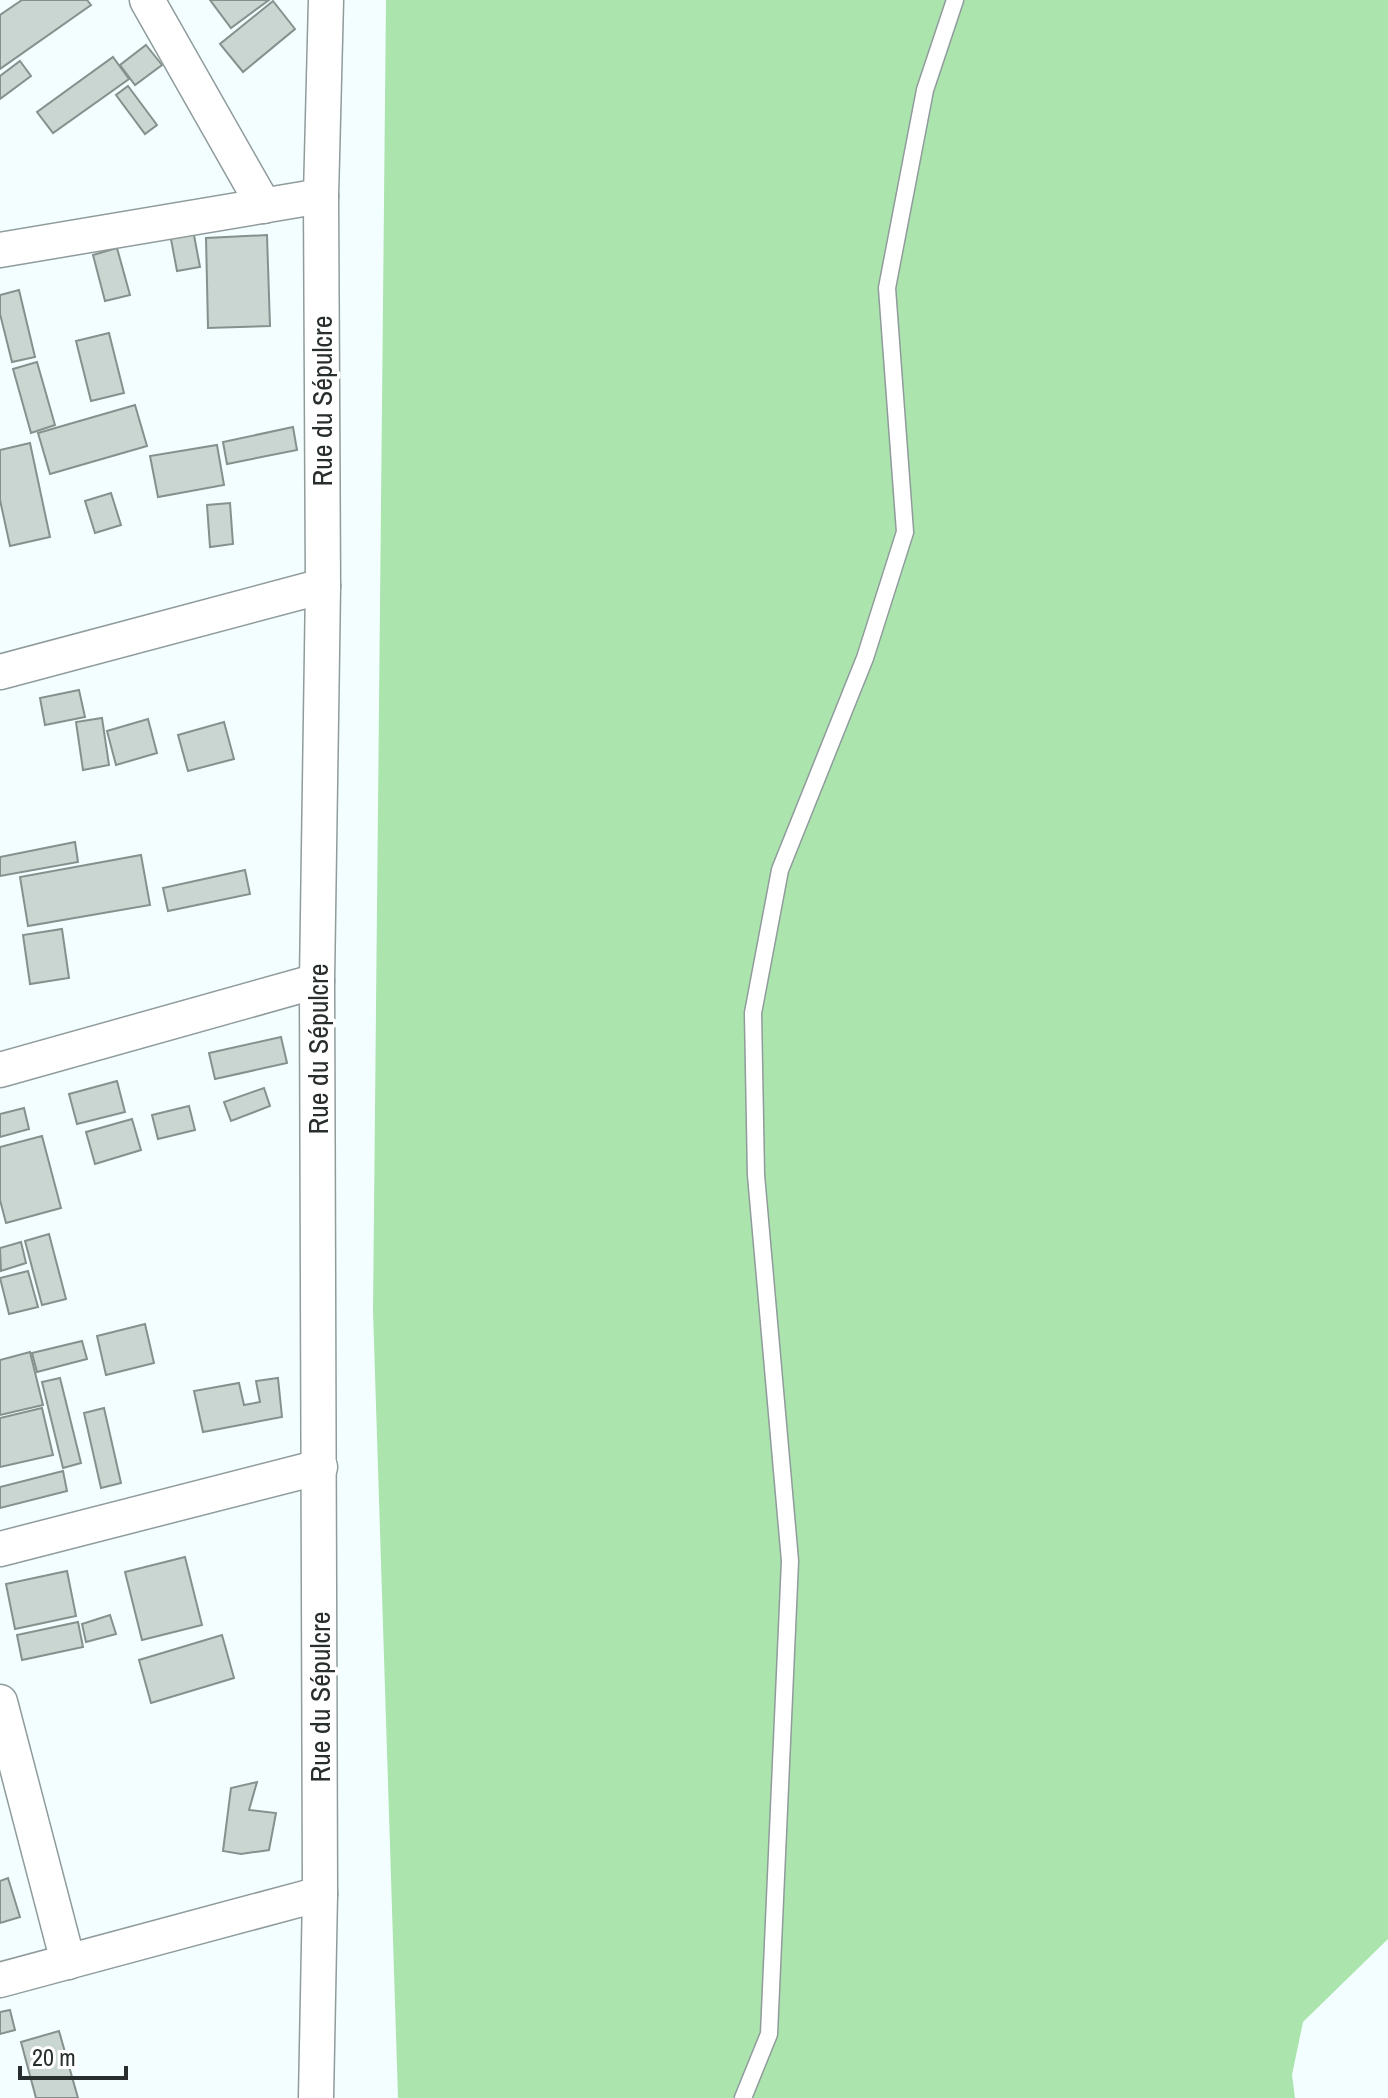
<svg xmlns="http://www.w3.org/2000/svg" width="1388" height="2098" font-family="'Archivo Narrow',sans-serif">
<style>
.green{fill:#ace4ae}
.building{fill:#cad6d2;stroke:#86918d;stroke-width:2}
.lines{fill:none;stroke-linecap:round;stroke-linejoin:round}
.service-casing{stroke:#909b9c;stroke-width:19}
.minor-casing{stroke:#909b9c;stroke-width:37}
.service{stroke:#fff;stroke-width:16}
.minor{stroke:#fff;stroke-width:34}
.labels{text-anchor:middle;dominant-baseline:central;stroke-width:7;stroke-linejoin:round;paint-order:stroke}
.street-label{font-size:28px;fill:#282d2d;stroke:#fff}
</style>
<rect width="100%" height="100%" fill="#f2feff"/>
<path class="green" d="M386,0H1388V1939L1303,2022L1292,2075L1295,2098H398L373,1311Z"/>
<g class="building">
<path d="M22,0H87L91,5L0,69V15Z"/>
<path d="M210,0H269L231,28Z"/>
<path d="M273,1L295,29L243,72L220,44Z"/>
<path d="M146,45L162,65L135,85L120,65Z"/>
<path d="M113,57L129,79L53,133L37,112Z"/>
<path d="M20,61L31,76L0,99V76Z"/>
<path d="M128,86L157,125L145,134L116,95Z"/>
<path d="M193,230L200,267L177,271L170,234Z"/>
<path d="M267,235L270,326L208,328L206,238Z"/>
<path d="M117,248L130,295L105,301L93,255Z"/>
<path d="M19,290L35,357L12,362L0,314V295Z"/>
<path d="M109,333L124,393L91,401L76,341Z"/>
<path d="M37,362L55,425L31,433L13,369Z"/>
<path d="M135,405L147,446L50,474L38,433Z"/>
<path d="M293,427L297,450L227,464L223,442Z"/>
<path d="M30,443L50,537L10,546L0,500V450Z"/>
<path d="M217,445L224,485L158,497L150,456Z"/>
<path d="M111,493L121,525L95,533L85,501Z"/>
<path d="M230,503L233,544L210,547L207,505Z"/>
<path d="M79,690L85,717L45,725L40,698Z"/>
<path d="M102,718L109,765L83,770L76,722Z"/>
<path d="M148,719L157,753L116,765L107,731Z"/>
<path d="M224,722L234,759L188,771L178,735Z"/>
<path d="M75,842L78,862L0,876V857Z"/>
<path d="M141,855L150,905L28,926L20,877Z"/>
<path d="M245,870L250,894L168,911L163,888Z"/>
<path d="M62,929L69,978L30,984L23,935Z"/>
<path d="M281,1037L287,1063L215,1079L209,1053Z"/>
<path d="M117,1081L125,1112L77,1124L69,1094Z"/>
<path d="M264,1088L270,1106L231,1121L224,1102Z"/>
<path d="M189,1106L195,1130L158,1139L152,1115Z"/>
<path d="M24,1108L29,1129L0,1137V1114Z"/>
<path d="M132,1119L141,1150L95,1164L86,1132Z"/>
<path d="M42,1136L61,1208L6,1223L0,1200V1147Z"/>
<path d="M49,1234L66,1299L42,1305L25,1241Z"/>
<path d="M21,1242L26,1263L1,1271L0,1248Z"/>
<path d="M28,1271L38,1307L9,1314L0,1278Z"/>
<path d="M145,1324L154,1363L106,1375L97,1336Z"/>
<path d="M82,1341L87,1359L37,1372L32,1353Z"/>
<path d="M30,1352L43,1405L0,1415V1360Z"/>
<path d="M60,1378L81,1463L63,1468L42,1382Z"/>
<path d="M278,1378L282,1417L203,1432L194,1391L239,1383L244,1405L260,1402L256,1381Z"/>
<path d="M42,1408L53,1455L0,1467V1418Z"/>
<path d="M104,1408L121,1483L101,1488L84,1413Z"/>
<path d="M63,1471L67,1491L0,1508V1487Z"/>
<path d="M185,1557L202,1625L142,1640L125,1572Z"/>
<path d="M67,1571L76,1616L15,1629L6,1584Z"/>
<path d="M110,1615L116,1634L86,1642L82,1624Z"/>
<path d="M78,1622L83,1647L22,1660L17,1635Z"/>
<path d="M222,1635L234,1678L151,1703L139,1660Z"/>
<path d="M257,1782L249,1810L276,1813L269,1850L241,1854L223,1851L231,1788Z"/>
<path d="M8,1878L20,1917L0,1923V1881Z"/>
<path d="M10,2010L15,2030L0,2034V2012Z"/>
<path d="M59,2031L78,2098H36L21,2042Z"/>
</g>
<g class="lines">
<defs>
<path id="service" d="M743,2098L769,2034L790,1561L756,1175L753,1013L780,870L865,658L905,532L887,288L925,90L955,0"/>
<g id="minor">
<path d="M147,0L264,206"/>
<path d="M0,250L321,196"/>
<path d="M0,672L323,586"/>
<path d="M0,1070L317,981"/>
<path d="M0,1549L320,1467"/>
<path d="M0,1702L68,1962"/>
<path d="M0,1980L320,1894"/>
<path d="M316,2098L320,1894L317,981L323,586L321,196L326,0"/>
</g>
</defs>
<use href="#service" class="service-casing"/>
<use href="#minor" class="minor-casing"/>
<use href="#service" class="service"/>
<use href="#minor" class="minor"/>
</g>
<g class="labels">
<g class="street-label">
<text transform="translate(322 401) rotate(-90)">Rue du Sépulcre</text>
<text transform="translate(318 1049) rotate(-90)">Rue du Sépulcre</text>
<text transform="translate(320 1697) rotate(-90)">Rue du Sépulcre</text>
</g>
</g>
<path d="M20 2066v12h106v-12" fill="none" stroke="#282d2d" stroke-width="4"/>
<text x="32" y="2066" font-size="24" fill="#282d2d" stroke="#ffffff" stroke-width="6" paint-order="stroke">20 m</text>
</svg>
